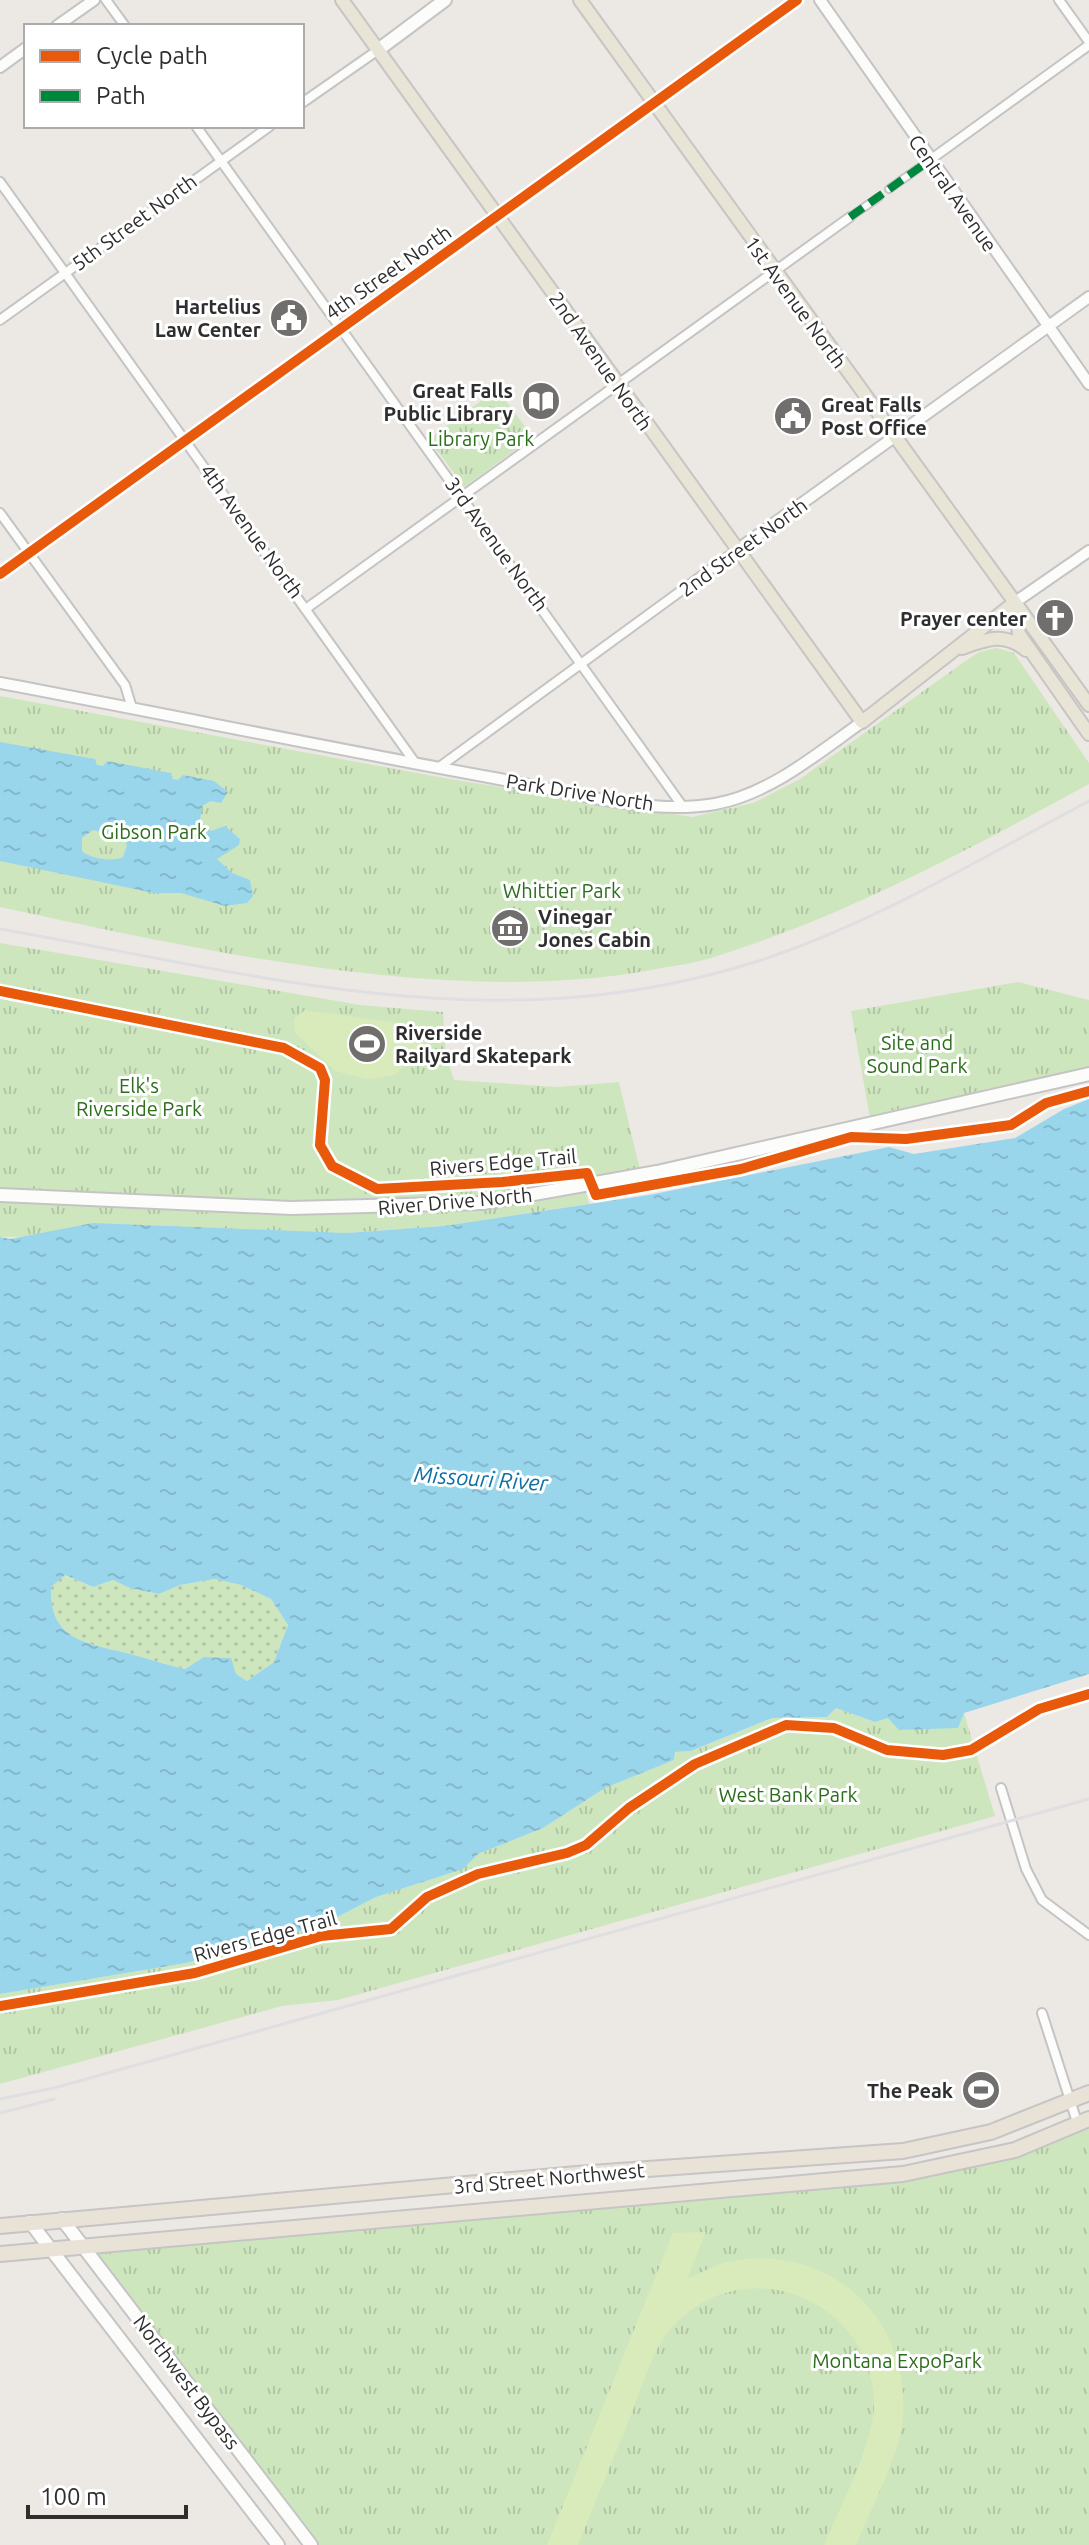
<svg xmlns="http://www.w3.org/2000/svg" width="1089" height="2545" font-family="Ubuntu,sans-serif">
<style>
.grass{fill:url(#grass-dots)}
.park{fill:url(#park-tufts)}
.pitch{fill:#d9eabb}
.water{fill:url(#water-ripples);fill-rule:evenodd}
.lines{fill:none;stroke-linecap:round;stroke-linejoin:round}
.pedestrian-casing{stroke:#c5c4c5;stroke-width:10}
.minor-casing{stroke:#c5c4c5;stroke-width:12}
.tertiary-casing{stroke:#c5c4c5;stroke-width:14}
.secondary-casing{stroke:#c5c4c5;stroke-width:16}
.primary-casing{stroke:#c6c5c4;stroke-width:16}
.trunk-casing{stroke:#c6c5c4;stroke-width:18}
.pedestrian{stroke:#fcfcfb;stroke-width:6}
.minor{stroke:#fcfcfb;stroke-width:8}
.tertiary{stroke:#fcfcfb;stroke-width:10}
.secondary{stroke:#fcfcfb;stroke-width:12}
.primary{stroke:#e8e4d6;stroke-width:12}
.trunk{stroke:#e9e2d6;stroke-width:14}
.rail{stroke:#dfdfe1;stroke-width:3}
.quiet{stroke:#00873e;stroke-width:8;stroke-dasharray:16 8;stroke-linecap:butt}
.cycleway-casing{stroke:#fff;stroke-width:15}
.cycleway{stroke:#e8590c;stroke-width:10}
.labels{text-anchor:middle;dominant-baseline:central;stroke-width:6;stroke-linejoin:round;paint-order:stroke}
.street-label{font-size:20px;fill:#2e2e2e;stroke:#fff}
.poi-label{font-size:20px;font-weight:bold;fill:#2e2e2e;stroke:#fff;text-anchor:end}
.park-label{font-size:20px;fill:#2c6e1b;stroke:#fff}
.water-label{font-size:22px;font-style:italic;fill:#0d6fa3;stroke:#fff}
</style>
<defs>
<pattern id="grass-dots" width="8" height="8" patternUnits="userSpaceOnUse" patternTransform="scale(2)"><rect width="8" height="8" fill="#cee6be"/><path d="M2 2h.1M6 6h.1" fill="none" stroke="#b1c6a4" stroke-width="1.8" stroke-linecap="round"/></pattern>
<pattern id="park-tufts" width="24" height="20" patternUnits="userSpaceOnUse" patternTransform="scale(2)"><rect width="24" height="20" fill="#cee6be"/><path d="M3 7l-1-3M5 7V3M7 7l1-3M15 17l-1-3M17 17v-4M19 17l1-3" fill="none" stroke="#b1c6a4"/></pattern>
<pattern id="water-ripples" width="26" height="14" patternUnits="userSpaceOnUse" patternTransform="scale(2)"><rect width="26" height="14" fill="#99d6ec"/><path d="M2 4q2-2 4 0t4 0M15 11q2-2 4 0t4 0" fill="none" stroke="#84b8cb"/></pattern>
</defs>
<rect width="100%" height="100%" fill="#ece8e4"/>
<path class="grass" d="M64,1575L93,1587L113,1580L130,1588L159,1594L180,1585L215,1579L241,1585L271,1599L288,1625L274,1662L247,1681L236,1674L230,1658L204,1657L185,1669C163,1664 141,1656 118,1651C79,1642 49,1635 51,1587Z"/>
<g class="park">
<path d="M497,389L533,437L464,487L429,439Z"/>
<path d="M997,648L1014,653L1089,763V784C968,850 843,917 711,958C692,964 671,966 651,970C450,1007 200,950 0,907V696L455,780L692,817L753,803L800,779L964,662L979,652Z"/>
<path d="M0,943L360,1005L443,1012L446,1055L454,1080L557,1087L619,1082L640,1170L583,1181L589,1204L444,1226L346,1233L0,1237Z"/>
<path d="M1018,982L1089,1000V1066L870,1118L851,1011Z"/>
<path d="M836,1708L875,1722L888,1718L964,1713L995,1816L338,2000L282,2006L0,2084V1994L186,1963L322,1925L376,1897L462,1869L478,1854L543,1828L605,1788L674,1760L675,1752L692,1751L772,1718L827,1717Z"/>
<path d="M1089,2119V2545H311L85,2248L952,2166Z"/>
</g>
<g class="pitch">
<path d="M305,1010L420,1026V1038L428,1046L422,1055L415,1057L394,1075L366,1079L335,1071L295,1033L294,1019Z"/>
<path d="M706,2232L687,2279C701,2273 717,2263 732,2261C835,2243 915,2324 902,2426C899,2454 868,2516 856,2545H824C841,2504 877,2440 874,2396C865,2297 747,2252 676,2323C654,2345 644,2381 633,2410C615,2455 596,2500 578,2545H547L673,2233Z"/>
</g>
<g class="water">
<path d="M0,742L95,759L97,765L103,766L107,761L171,773L173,779L178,780L183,775L214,781L228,792L221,803L211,801L202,806L200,821L211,831L225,826L240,839L239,845L217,859L232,873L250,880L253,896L247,903L225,906L181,893H154L0,861ZM93,830L123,838L127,845L123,857C113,862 91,859 82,851V838Z"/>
<path d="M1089,1099V1674L964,1713L958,1728L899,1730L888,1718L875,1722L836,1708L827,1717L772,1718L691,1751L675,1752L674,1760L605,1788L543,1828L478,1854L463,1869L376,1897L322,1925L186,1963L0,1994V1237L10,1239L93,1223L346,1233L444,1226L649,1195L889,1147L914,1154L1015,1138L1064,1109ZM65,1575L93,1587L113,1580L130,1588L159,1594L180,1585L215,1579L241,1585L271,1599L288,1625L274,1662L247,1681L236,1674L231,1658L204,1657L185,1669C162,1664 141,1656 118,1651C79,1642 49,1635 51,1587Z"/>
</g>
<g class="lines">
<defs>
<g id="pedestrian">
<path d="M889,189L930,160"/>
<path d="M850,217L879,197"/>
</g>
<g id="minor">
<path d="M106,0L125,26"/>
<path d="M1059,0L1089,42"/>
<path d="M302,103L378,50"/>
<path d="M196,126L683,807"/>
<path d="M930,160L1089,45"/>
<path d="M0,182L416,764"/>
<path d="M0,320L270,126"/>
<path d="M0,513L125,685L132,708"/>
<path d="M0,574L797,0"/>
<path d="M307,608L850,217"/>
<path d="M438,768L737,550"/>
<path d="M1001,1788L1026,1869L1042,1900L1089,1935"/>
<path d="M1042,2013L1078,2125"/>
</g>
<g id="tertiary">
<path d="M820,0L1089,384"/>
<path d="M57,26L94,0"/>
<path d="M0,67L26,48"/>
<path d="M737,550L1089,297"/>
<path d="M1014,603L1089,551"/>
<path d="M0,683C165,714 329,748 494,778C561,790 647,816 715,804C770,794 818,753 862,722"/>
</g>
<g id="secondary">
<path d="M378,50L445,0"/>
<path d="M0,1195L291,1208L483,1203L657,1172L1089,1074"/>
<path d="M62,2219L311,2545"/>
<path d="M30,2222L278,2545"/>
</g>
<g id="primary">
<path d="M342,0L862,722L1014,603"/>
<path d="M580,0L1089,705"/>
<path d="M1015,604L1019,634L1089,734"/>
<path d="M962,648C987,639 1004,632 1026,650"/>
</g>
<g id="trunk">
<path d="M0,2226L577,2174L903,2151L991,2132L1089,2093"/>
<path d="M0,2254L903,2174L1015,2150L1089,2119"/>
</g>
</defs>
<use href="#pedestrian" class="pedestrian-casing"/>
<use href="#minor" class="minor-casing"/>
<use href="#tertiary" class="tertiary-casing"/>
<use href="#secondary" class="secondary-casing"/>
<use href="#primary" class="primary-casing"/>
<use href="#trunk" class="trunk-casing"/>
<use href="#pedestrian" class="pedestrian"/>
<use href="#minor" class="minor"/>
<use href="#tertiary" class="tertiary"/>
<use href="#secondary" class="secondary"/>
<use href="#primary" class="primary"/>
<use href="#trunk" class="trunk"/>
<g class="rail">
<path d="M0,929C259,974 490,1044 752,963C870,926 979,859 1089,801"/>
<path d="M0,2099L54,2088L1089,1799"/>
<path d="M0,2113L54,2099"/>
</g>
<path class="quiet" d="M850,217L930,160"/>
<defs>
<g id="cycleway">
<path d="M0,574L797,0"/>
<path d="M0,991L284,1048L320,1068L325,1080L320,1145L332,1166L377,1189L502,1182L587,1173L596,1195L741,1169L851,1137L906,1139L1011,1125L1046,1103L1089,1091"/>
<path d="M0,2006L195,1973L321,1936L391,1929L427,1897L478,1874L567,1853L586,1845L629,1808L695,1764L786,1725L834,1728L887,1750L943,1755L971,1750L1039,1709L1089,1694"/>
</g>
</defs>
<use href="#cycleway" class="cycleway-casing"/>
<use href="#cycleway" class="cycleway"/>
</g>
<defs>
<symbol id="civic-disc" viewBox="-11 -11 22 22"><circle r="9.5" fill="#706f6e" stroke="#fff"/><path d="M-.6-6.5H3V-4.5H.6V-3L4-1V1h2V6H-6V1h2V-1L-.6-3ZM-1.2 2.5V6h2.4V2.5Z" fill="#fff"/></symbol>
<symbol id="library-disc" viewBox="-11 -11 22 22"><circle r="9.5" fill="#706f6e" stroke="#fff"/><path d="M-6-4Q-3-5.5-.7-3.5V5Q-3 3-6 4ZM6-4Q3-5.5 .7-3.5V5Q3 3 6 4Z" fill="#fff"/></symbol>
<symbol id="church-disc" viewBox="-11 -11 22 22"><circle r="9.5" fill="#706f6e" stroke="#fff"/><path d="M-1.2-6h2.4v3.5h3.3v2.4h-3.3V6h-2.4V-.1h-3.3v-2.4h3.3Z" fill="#fff"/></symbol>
<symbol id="museum-disc" viewBox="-11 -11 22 22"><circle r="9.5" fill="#706f6e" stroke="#fff"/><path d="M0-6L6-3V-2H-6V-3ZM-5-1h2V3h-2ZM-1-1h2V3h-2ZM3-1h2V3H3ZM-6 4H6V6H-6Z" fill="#fff"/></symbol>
<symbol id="stadium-disc" viewBox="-11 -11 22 22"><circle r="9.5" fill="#706f6e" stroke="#fff"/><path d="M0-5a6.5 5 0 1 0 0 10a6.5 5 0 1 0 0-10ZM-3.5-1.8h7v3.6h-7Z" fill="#fff"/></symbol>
</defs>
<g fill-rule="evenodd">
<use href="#civic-disc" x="267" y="296" width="44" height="44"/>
<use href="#library-disc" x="519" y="379" width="44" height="44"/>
<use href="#civic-disc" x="771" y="394" width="44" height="44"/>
<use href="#church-disc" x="1033" y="596" width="44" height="44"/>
<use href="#museum-disc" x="488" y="906" width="44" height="44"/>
<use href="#stadium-disc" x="345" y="1022" width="44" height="44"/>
<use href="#stadium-disc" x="959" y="2068" width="44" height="44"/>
</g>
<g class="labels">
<g class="street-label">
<text transform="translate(953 193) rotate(55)">Central Avenue</text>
<text transform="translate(134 222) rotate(-36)">5th Street North</text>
<text transform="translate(388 272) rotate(-35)">4th Street North</text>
<text transform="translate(796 302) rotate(54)">1st Avenue North</text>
<text transform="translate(601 361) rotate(55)">2nd Avenue North</text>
<text transform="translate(252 531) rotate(54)">4th Avenue North</text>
<text transform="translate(497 544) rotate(54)">3rd Avenue North</text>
<text transform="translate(743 547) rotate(-36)">2nd Street North</text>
<text transform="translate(580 792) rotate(9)">Park Drive North</text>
<text transform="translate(503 1162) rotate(-5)">Rivers Edge Trail</text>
<text transform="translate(455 1201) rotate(-5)">River Drive North</text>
<text transform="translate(265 1936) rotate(-15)">Rivers Edge Trail</text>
<text transform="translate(549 2178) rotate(-5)">3rd Street Northwest</text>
<text transform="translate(187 2382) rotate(53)">Northwest Bypass</text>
</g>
<g class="poi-label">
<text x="261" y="306">Hartelius<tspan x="261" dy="23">Law Center</tspan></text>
<text x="513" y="390">Great Falls<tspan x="513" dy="23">Public Library</tspan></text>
<text x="821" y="404" text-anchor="start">Great Falls<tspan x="821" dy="23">Post Office</tspan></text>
<text x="1027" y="618">Prayer center</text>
<text x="538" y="916" text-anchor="start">Vinegar<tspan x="538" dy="23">Jones Cabin</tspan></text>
<text x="395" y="1032" text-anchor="start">Riverside<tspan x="395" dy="23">Railyard Skatepark</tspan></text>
<text x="953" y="2090">The Peak</text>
</g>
<g class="park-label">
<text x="481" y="438">Library Park</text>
<text x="154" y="831">Gibson Park</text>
<text x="562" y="890">Whittier Park</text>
<text x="917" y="1042">Site and<tspan x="917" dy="23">Sound Park</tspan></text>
<text x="139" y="1085">Elk's<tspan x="139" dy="23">Riverside Park</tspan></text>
<text x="788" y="1794">West Bank Park</text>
<text x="897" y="2360">Montana ExpoPark</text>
</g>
<g class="water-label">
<text transform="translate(481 1478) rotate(4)">Missouri River</text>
</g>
</g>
<rect x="24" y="24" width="280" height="104" fill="#ffffff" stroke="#ababab" stroke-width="2"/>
<rect x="40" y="50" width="40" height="12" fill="#e8590c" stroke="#ababab" stroke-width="2"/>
<text x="96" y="64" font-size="24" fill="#2e2e2e">Cycle path</text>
<rect x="40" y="90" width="40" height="12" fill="#00873e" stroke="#ababab" stroke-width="2"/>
<text x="96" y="104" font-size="24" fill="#2e2e2e">Path</text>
<path d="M28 2505v12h158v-12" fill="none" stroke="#2e2e2e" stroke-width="4"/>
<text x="40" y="2505" font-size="24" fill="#2e2e2e" stroke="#ffffff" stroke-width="6" paint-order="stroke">100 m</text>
</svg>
